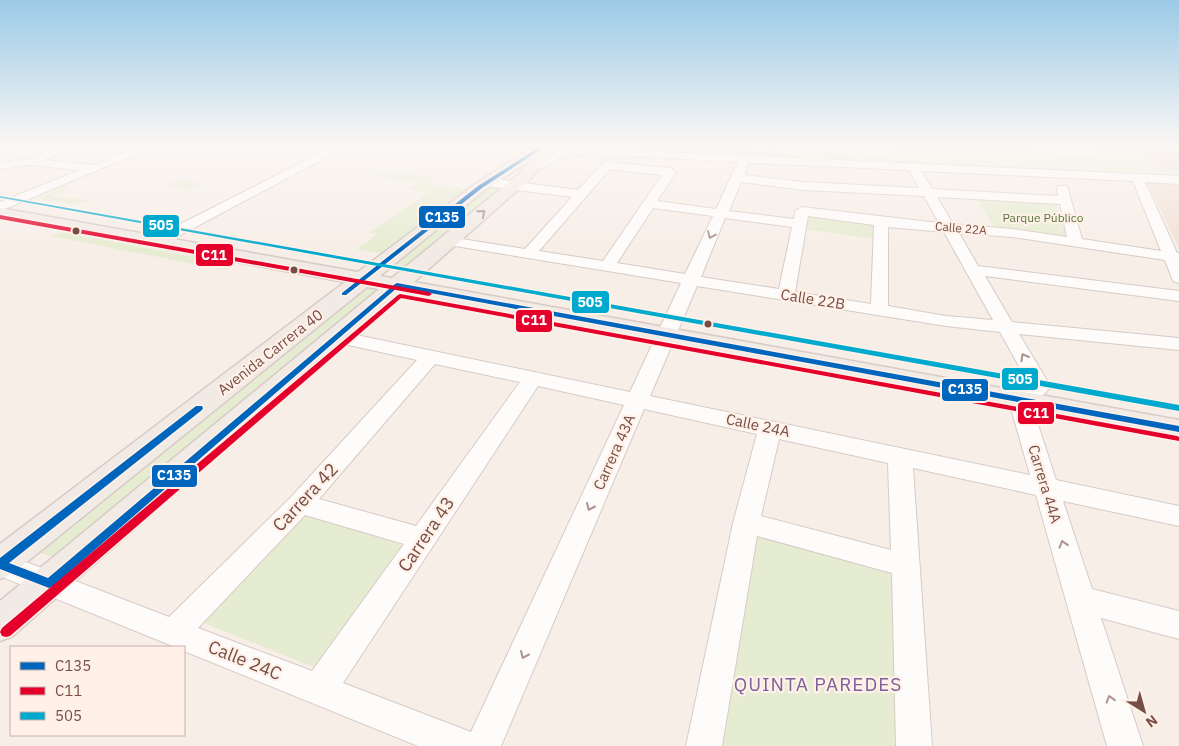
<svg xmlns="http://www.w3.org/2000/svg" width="1179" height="746" font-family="'IBM Plex Sans',sans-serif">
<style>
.residential{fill:#f2e0d5}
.industrial{fill:#eaded8}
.green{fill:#e6ecd1}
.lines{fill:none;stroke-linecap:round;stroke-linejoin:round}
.minor-casing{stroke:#d8cac5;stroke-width:2}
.major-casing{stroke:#d8cbc7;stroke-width:3}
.minor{fill:#fefcfb;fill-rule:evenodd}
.major{fill:#f2eae4;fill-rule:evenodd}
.bus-1-casing{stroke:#fff1e8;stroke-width:3}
.bus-2-casing{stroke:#fff1e8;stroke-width:3}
.bus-3-casing{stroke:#fff1e8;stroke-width:3}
.bus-1{fill:#0065bd;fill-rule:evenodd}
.bus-2{fill:#e4002b;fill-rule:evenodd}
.bus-3{fill:#00a9ce;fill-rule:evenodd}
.oneway{stroke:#a88c85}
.oneway2{stroke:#ac948e}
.bus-dot{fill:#764e46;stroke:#fff1e8;stroke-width:2}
.labels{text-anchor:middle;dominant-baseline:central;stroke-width:4.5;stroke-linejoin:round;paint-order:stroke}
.far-park-label{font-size:12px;fill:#58763c;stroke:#fff1e8}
.far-street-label{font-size:12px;fill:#764e46;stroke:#fff1e8}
.street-label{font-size:15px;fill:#764e46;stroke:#fff1e8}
.near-street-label{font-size:18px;fill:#764e46;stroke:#fff1e8}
.near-neighbourhood-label{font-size:19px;letter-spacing:1px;fill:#7c619a;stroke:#fff1e8}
.line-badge{stroke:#fff1e8;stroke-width:2}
.badge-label{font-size:14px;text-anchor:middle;font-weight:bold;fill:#fff}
</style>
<rect width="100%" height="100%" fill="#f7eee7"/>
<path class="residential" d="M1147,182L1178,183L1179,185V248Z"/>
<path class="industrial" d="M1128,146H1179V170H1166Z"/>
<g class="green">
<path d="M567,146H740L893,155L888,149L875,146H1036L1045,153L1100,155L1088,146H1128L1166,170H1179V173L957,163L1179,174V178Z"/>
<path d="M372,169L438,178L413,182L376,177V173Z"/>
<path d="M178,180L205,183L191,190L164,186Z"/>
<path d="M418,183L470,190L387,254L357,249L378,234L369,233L429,192L408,189Z"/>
<path d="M65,186L69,187L52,196L87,200V202L71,204L37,199Z"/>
<path d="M490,186L505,188L408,270L388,267Z"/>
<path d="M974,197L1055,201L1067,237L996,229Z"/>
<path d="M806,216L874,222L876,239L804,229Z"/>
<path d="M61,232L226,263L235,265L226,270L51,236Z"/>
<path d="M365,285L387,289L63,561L33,550Z"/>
<path d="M300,513L409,547L321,670L199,621Z"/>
<path d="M758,535L894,572L896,746H716Z"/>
</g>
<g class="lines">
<defs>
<g id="minor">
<path d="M62,146H77L45,160L94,165L140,146H155L0,211V202L80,170L31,165L0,169V163L30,159Z"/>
<path d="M334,146H348L171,240H161L159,237L161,234Z"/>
<path d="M769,146L844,148L845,150L840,153L774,149Z"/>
<path d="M560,149H602L1179,176V184L1145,182L1177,253H1179V283L1173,281L1165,260L1012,237L959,233L978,266L1179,291V301L985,276L1012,322L1179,338V350L1019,334L1051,387L1032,406L1056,480L1179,506V526L1063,501L1092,589L1179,611V639L1101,618L1143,746H1107L1036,495L913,468L932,746H896L892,573L757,536L722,746H686L733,523L757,434L644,409L501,746H418L184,651V647H175L0,576V552L169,617L291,497L417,360L330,341L328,337L330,333L337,331L630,392L681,283L449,245L444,244L442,241L444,238L449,237L525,249L572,197L487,186L481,182L483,179L487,178L578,190L603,163L607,162L670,168L676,172L657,201L716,209L738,162C683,159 627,155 572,155C555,155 543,174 530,170L528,168ZM749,163L909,170L919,188L803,182L744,175ZM610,169L662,175L603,261L539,251ZM921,171L1133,181L1161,251L1082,239L1067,186H1059L1057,189L1058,196L932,189ZM741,182L803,190L924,196L939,223L802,207L795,211L794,219L729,211ZM937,197L1060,204L1067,237L1012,229L953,224ZM653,208L713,216L685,274L617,263ZM808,216L874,225L871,304L795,292ZM725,218L792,227L779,289L701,277ZM888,227L944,232L993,320L946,316L888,306ZM697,286L946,326L1000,332L1030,386L1010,405L1030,475L650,396ZM435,364L520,382L416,526L319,499ZM538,386L624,405L471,732L343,683ZM779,439L888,463L891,550L761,516ZM305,515L404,544L312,671L198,628Z"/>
</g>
<path id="major" d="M546,146H561L531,178L414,282L1179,420V438L401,293L13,636L0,641V601L379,289L367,287L12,574L0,579V544L345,282L0,218V208L358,272L475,184L528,150L533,149L540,153ZM534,158L521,172L392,278L380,276L485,190Z"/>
</defs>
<use href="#minor" class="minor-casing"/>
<use href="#major" class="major-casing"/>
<use href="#minor" class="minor"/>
<use href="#major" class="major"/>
<defs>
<g id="bus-1">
<path d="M541,146H546L482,188L346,295H342V293L478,186Z"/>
<path d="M397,283L1179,426V432L398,287L53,586L49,588L0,569V558L196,406H202L203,408L202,410L9,563L48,578L395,284Z"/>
</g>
<g id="bus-2">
<path d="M0,215L429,292L432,294L429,296L0,219Z"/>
<path d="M400,294L1177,436L1179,437V441L401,298L10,636L6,637L2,636L0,632L2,628L398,295Z"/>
</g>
<path id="bus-3" d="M0,196L1179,405V411L2,198H0Z"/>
</defs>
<use href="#bus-1" class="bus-1-casing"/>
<use href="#bus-2" class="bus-2-casing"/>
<use href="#bus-3" class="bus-3-casing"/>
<use href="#bus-1" class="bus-1"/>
<use href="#bus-2" class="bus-2"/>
<use href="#bus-3" class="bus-3"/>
</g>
<defs><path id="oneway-chevron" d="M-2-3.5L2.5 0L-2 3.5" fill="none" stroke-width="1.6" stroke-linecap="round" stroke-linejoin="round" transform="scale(1.25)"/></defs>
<use class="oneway" href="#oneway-chevron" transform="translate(482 213) rotate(-40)"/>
<g class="oneway2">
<use href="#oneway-chevron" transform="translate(711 235) rotate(114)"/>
<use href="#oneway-chevron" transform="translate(1024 357) rotate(-120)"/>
<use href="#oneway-chevron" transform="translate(590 507) rotate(114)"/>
<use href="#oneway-chevron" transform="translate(1063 544) rotate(-107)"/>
<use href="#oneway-chevron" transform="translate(524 655) rotate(114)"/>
<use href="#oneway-chevron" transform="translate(1110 699) rotate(-107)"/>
</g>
<linearGradient id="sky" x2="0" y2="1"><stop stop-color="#9bcae7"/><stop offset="0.58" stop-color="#fbf7f4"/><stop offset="1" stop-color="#fbf7f4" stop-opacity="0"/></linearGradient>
<rect width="1179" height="251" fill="url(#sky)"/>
<g class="bus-dot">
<circle cx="76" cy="231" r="4.5"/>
<circle cx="294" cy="270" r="4.5"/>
<circle cx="708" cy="324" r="4.5"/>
</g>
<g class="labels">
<g class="far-park-label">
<text x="1043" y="217">Parque Público</text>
</g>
<g class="far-street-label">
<text transform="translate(961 228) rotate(5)">Calle 22A</text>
</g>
<g class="street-label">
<text transform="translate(813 299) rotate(9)">Calle 22B</text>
<text transform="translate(270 352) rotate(-38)">Avenida Carrera 40</text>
<text transform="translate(758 425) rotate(12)">Calle 24A</text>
<text transform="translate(614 452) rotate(-66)">Carrera 43A</text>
<text transform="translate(1045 484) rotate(73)">Carrera 44A</text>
</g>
<g class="near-street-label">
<text transform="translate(305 497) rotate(-47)">Carrera 42</text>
<text transform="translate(426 534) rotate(-56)">Carrera 43</text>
<text transform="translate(245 660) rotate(22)">Calle 24C</text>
</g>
<g class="near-neighbourhood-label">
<text x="818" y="684">QUINTA PAREDES</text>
</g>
</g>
<g class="line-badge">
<rect x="418" y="205" width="48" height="24" rx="5" fill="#0065bd"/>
<rect x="142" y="214" width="38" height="24" rx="5" fill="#00a9ce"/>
<rect x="195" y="243" width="39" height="24" rx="5" fill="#e4002b"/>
<rect x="571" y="290" width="39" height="24" rx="5" fill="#00a9ce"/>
<rect x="515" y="309" width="38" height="24" rx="5" fill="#e4002b"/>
<rect x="1001" y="367" width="38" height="24" rx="5" fill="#00a9ce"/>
<rect x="941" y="378" width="48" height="24" rx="5" fill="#0065bd"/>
<rect x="1017" y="401" width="38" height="24" rx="5" fill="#e4002b"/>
<rect x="151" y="464" width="47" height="24" rx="5" fill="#0065bd"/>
</g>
<g class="badge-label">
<text x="442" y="222">C135</text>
<text x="161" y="230">505</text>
<text x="214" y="260">C11</text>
<text x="590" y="307">505</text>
<text x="534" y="325">C11</text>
<text x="1020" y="384">505</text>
<text x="965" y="394">C135</text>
<text x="1036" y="418">C11</text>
<text x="174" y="480">C135</text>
</g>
<rect x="10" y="646" width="175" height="90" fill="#fff1e8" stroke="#c8b0a7"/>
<rect x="20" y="662" width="25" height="8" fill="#0065bd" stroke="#c8b0a7"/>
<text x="55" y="671" font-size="15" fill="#764e46">C135</text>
<rect x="20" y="687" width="25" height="8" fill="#e4002b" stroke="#c8b0a7"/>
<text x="55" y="696" font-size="15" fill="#764e46">C11</text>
<rect x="20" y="712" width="25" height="8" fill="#00a9ce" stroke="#c8b0a7"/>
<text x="55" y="721" font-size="15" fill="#764e46">505</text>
<g transform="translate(1144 711) rotate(143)" stroke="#fff1e8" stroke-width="4" paint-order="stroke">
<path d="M0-4L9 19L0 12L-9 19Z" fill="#764e46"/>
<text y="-8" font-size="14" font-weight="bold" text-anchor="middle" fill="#764e46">N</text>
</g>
</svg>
